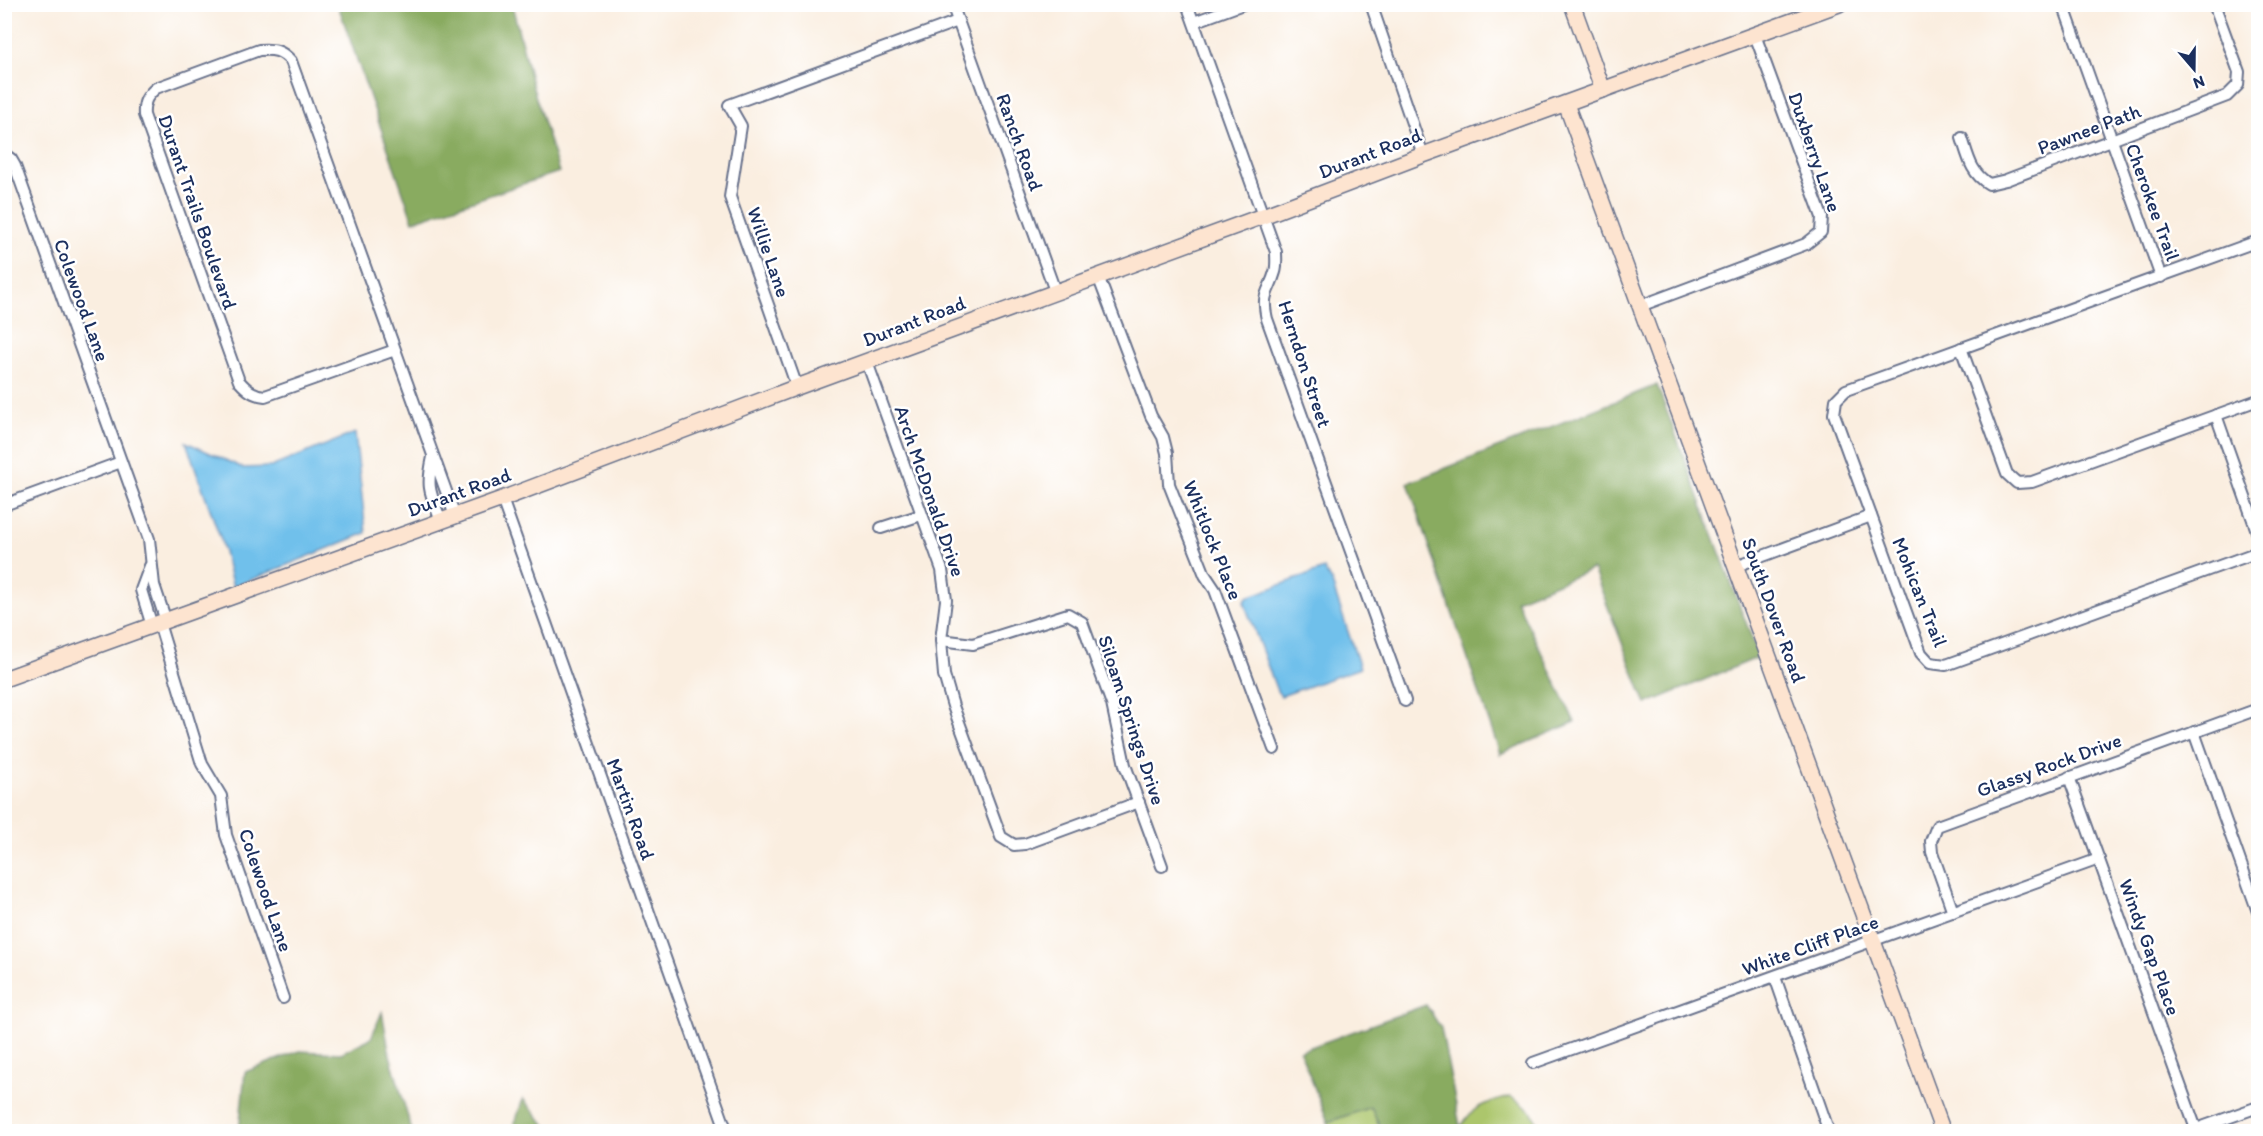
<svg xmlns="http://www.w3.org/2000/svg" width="2263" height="1136" font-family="Itim,sans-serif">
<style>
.green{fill:#acc66c;stroke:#647a65;stroke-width:1.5}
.forest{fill:#89ab60;stroke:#526d5f;stroke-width:1.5}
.water{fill:#70c0eb;stroke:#4678a4;stroke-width:1.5}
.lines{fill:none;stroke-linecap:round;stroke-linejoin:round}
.street-casing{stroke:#69728c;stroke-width:14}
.secondary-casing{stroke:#69728c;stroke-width:18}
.street{stroke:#fff;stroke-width:10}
.secondary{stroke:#fde4d0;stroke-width:15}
.labels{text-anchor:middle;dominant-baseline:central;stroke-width:5;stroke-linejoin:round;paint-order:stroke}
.street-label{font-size:20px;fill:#1b2f5e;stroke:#fff}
</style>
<rect width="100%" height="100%" fill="#fff"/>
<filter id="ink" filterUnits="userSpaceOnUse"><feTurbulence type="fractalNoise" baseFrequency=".0167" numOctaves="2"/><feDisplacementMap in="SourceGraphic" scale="12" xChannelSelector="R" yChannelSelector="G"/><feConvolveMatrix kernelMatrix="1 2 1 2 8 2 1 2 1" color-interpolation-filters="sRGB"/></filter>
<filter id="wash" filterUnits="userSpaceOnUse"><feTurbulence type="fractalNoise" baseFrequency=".008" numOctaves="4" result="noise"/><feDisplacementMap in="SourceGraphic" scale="24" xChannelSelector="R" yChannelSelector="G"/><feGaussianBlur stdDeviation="1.35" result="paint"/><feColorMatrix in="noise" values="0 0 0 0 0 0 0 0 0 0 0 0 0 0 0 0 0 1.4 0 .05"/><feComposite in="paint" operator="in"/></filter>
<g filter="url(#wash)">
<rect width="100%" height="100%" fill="#faeee0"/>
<g class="green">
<path d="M1511,1097L1530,1110L1542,1131L1461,1132L1460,1128C1474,1104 1485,1103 1511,1097Z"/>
<path d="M1371,1107L1382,1131H1331L1328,1122Z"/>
</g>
<g class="forest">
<path d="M338,5H512L533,88L559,172L413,221Z"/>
<path d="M1657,385L1759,657L1646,704L1593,569L1516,600L1575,722L1500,754L1408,483Z"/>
<path d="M1426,1005L1441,1028L1461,1131H1382L1371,1107L1328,1122L1300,1051Z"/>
<path d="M382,1012L390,1055L412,1131H239L245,1072L299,1051L341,1053L371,1038Z"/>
<path d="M523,1099L548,1128L550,1131H512Z"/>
</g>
<g class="water">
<path d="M355,433L366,533L233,587L221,540L186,442L243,468L271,467Z"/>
<path d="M1324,569L1332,583L1360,668L1281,696L1277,691L1244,602L1247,597Z"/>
</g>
</g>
<g filter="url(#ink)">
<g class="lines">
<defs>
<g id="street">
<path d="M952,4L1055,291"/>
<path d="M1187,4L1276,252C1276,258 1277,266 1275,272C1269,293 1261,293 1267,319L1405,701"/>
<path d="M1371,4L1423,155"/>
<path d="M2063,4L2161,277"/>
<path d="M1194,22L1243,4"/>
<path d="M1962,138C1968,156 1971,174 1989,184L2006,180L2227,96L2238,85L2239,72L2214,4"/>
<path d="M4,154L11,159L15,166L149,539L154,585L166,621"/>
<path d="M2258,241L1846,390L1836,400L1834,414L1921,653L1930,663L1946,665L2258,552"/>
<path d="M1098,276L1151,416L1163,437L1167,453L1169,484L1205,575L1215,590L1274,749"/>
<path d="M1640,306L1806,244L1821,232L1822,217L1755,35"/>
<path d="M1961,348L2007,474L2017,483L2032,482L2258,400"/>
<path d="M395,350L265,396C253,395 247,390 239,381L144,115C143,102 147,96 156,88L259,50C274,49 281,50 291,61L455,516"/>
<path d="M867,362L942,570L946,600L941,640L944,675L953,706L1001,837L1014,845L1025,844L1139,802"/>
<path d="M797,387L730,197L741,126L729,105L958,21"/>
<path d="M2216,415L2258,534"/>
<path d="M433,457C426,488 430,492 441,521"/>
<path d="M502,499L727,1132"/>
<path d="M4,505L121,462"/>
<path d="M881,528L921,515"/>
<path d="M150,566L141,590L152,626"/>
<path d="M1736,566L1871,516"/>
<path d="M159,623L202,764L221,796L226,835L283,998"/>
<path d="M941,640L973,644L1068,614L1082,622L1112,704L1125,765L1162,866"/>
<path d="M2194,732L2258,912"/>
<path d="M2069,777L2196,1129"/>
<path d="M1953,912L1932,852L1931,841L1937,826L2258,709"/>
<path d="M1775,977L1829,1132"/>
<path d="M1533,1063L2099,859"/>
<path d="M2191,1131L2258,1107"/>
</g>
<g id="secondary">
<path d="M1572,4L1603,90"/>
<path d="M1566,104L1943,1132"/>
<path d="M4,679L502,499L797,387L1263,216L1423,155L1839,4"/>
</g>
</defs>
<use href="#street" class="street-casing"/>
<use href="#secondary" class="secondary-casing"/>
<use href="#street" class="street"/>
<use href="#secondary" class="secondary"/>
</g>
</g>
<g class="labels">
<g class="street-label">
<text transform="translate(2089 129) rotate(-21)">Pawnee Path</text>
<text transform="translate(1020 142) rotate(70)">Ranch Road</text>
<text transform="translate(1815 152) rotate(71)">Duxberry Lane</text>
<text transform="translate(1370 153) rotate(-21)">Durant Road</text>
<text transform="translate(2153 202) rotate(70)">Cherokee Trail</text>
<text transform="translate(198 212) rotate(71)">Durant Trails Boulevard</text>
<text transform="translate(769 252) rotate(71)">Willie Lane</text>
<text transform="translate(82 300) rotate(70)">Colewood Lane</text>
<text transform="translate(914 321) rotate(-21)">Durant Road</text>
<text transform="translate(1305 364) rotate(72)">Herndon Street</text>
<text transform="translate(930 491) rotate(71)">Arch McDonald Drive</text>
<text transform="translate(459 492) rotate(-20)">Durant Road</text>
<text transform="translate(1213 540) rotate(68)">Whitlock Place</text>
<text transform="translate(1920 592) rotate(68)">Mohican Trail</text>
<text transform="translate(1774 610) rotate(70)">South Dover Road</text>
<text transform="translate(1132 720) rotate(72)">Siloam Springs Drive</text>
<text transform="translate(2049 765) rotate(-20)">Glassy Rock Drive</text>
<text transform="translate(631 809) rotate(70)">Martin Road</text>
<text transform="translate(266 890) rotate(71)">Colewood Lane</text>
<text transform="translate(1810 945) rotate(-20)">White Cliff Place</text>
<text transform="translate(2150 947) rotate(70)">Windy Gap Place</text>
</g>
</g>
<rect width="2263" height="1136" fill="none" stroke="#fff" stroke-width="24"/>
<g transform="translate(2194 69) rotate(160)" stroke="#ffffff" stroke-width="4.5" paint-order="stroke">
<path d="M0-4.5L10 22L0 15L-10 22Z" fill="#1b2f5e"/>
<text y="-9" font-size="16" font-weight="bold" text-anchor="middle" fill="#1b2f5e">N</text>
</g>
</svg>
